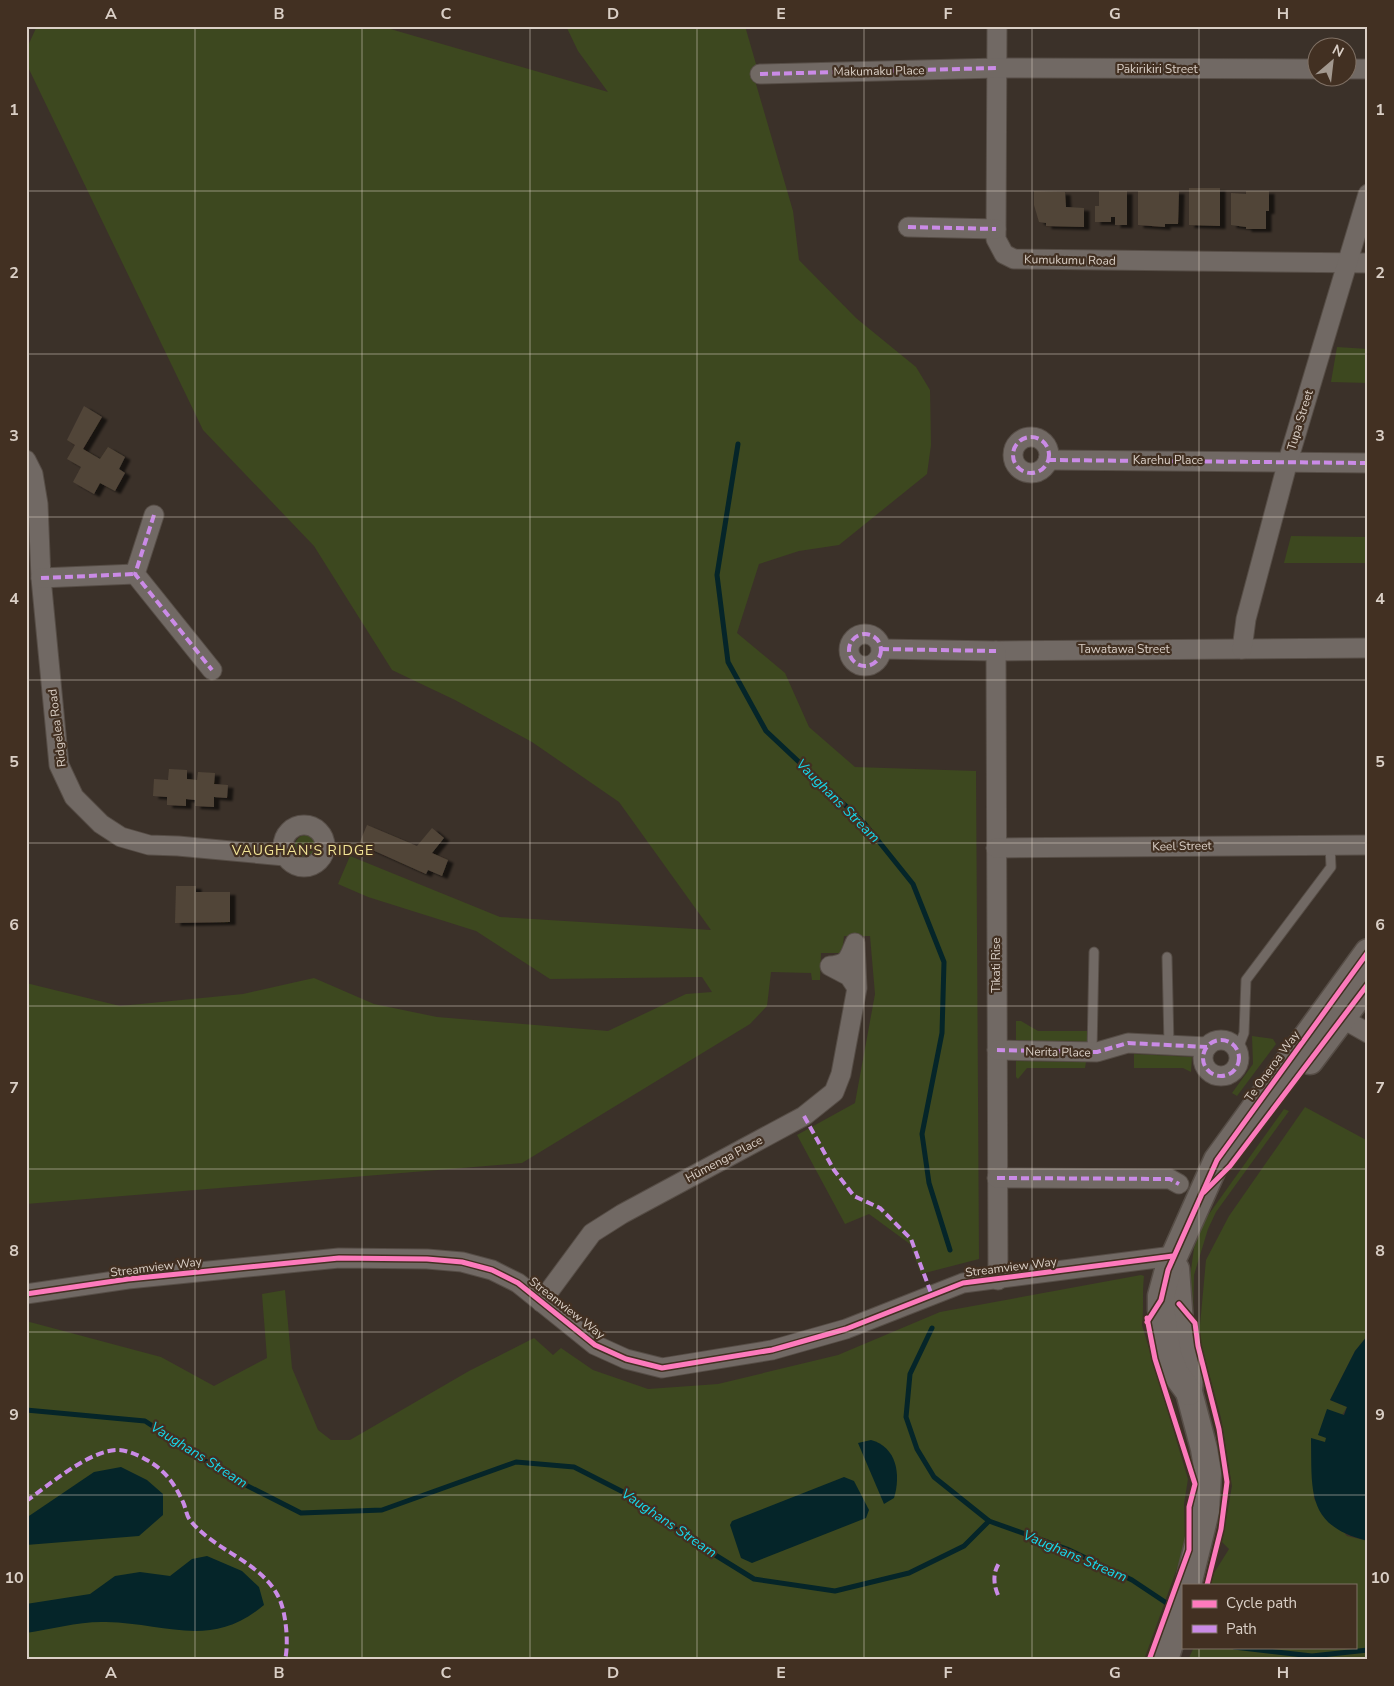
<svg xmlns="http://www.w3.org/2000/svg" width="1394" height="1686" font-family="'Nunito Sans',sans-serif">
<style>
.green{fill:#3d481f}
.water{fill:#052529}
.lines{fill:none;stroke-linecap:round;stroke-linejoin:round}
.stream{stroke:#052529;stroke-width:5}
.building{fill:#514538;filter:url(#shadow)}
.lane-casing{stroke:#564d46;stroke-width:11}
.street-casing{stroke:#564d46;stroke-width:21}
.secondary-casing{stroke:#564d46;stroke-width:29}
.lane{stroke:#716964;stroke-width:9}
.street{stroke:#716964;stroke-width:19}
.secondary{stroke:#716964;stroke-width:26}
.quiet{stroke:#ca8be6;stroke-width:4;stroke-dasharray:8 4;stroke-linecap:butt}
.cycleway-casing{stroke:#423022;stroke-width:8}
.cycleway{stroke:#fd7abc;stroke-width:5}
.grid{fill:none;stroke:#dacfc6;stroke-width:1;stroke-opacity:0.55}
.labels{text-anchor:middle;dominant-baseline:central;stroke-width:4.5;stroke-linejoin:round;paint-order:stroke}
.street-label{font-size:12px;fill:#dacfc6;stroke:#423022}
.water-label{font-size:14px;font-style:italic;fill:#16d9ed;stroke:#423022}
.neighbourhood-label{font-size:14px;letter-spacing:1px;fill:#f3e596;stroke:#423022}
.neatline{fill:none;stroke:#dacfc6;stroke-width:2}
.grid-label{font-size:16px;text-anchor:middle;font-weight:bold;fill:#dacfc6}
</style>
<defs>
<filter id="shadow"><feDropShadow dx="5.5" dy="3" stdDeviation="1" flood-color="#0009"/></filter>
</defs>
<rect width="100%" height="100%" fill="#3b3129"/>
<g class="green">
<path d="M37,26H380L608,92L578,51L566,26H745L756,64V84L793,211L799,260L856,318L916,367L930,390L931,445L927,474L839,545L799,551L759,564L737,633L785,673L809,727L855,767L976,771L979,1259L921,1274L910,1244L869,1214L845,1224L797,1135L855,1103L875,994L870,936H844L842,953H821L820,980H812L811,973L771,972L767,1006L750,1024L522,1163L26,1204V983L120,1006L243,994L314,978L374,1004L437,1017L608,1031L686,994L712,992L702,977L550,979L476,931L368,897L338,884L350,856L500,917L711,930L619,802L532,742L455,700L392,670L314,546L203,430L26,63V50Z"/>
<path d="M1337,347L1368,349V383L1331,382Z"/>
<path d="M1291,536L1368,537V563H1284Z"/>
<circle cx="306" cy="846" r="11"/>
<path d="M1016,1021H1021L1038,1031H1088L1087,1047L1016,1046Z"/>
<path d="M1252,1036L1273,1039L1276,1044L1237,1096L1232,1093L1253,1064Z"/>
<path d="M1134,1054L1192,1057L1191,1072L1183,1068H1134Z"/>
<path d="M1016,1061L1086,1062L1085,1068H1027L1018,1079L1016,1077Z"/>
<path d="M1305,1107L1368,1141V1335L1355,1351L1330,1400L1347,1407L1325,1443L1311,1439L1314,1499L1347,1536L1368,1541V1660H1188L1194,1647H1355V1585H1211L1214,1573L1229,1549L1222,1542L1232,1486L1221,1418L1199,1336L1206,1260L1229,1216Z"/>
<path d="M1284,1109L1289,1111L1216,1212L1208,1229L1194,1275L1193,1317L1187,1308L1189,1285L1194,1248L1204,1221Z"/>
<path d="M1141,1275L1144,1276C1142,1293 1144,1308 1142,1325L1188,1479L1184,1504L1185,1546L1144,1660H26V1321L161,1357L214,1386L267,1358L262,1294L285,1290L292,1368L318,1430L331,1440H350L469,1371L534,1338L553,1355L561,1348L593,1370L648,1389L718,1384L838,1355L940,1312Z"/>
</g>
<g class="water">
<path d="M1368,1335V1541C1306,1526 1312,1492 1311,1438L1325,1442L1326,1438L1318,1435L1327,1409L1344,1415L1347,1407L1330,1400L1355,1351Z"/>
<path d="M871,1440C897,1447 901,1475 894,1498L884,1504L858,1443Z"/>
<path d="M121,1467L147,1480L163,1494V1515L139,1536L26,1545V1518L94,1472Z"/>
<path d="M844,1477L854,1481L869,1510L866,1518L752,1563L741,1558L730,1525L732,1521Z"/>
<path d="M207,1556L242,1571L259,1587L264,1605C211,1650 166,1623 106,1622C80,1621 52,1629 26,1633V1604L90,1594L115,1576L140,1572L170,1576L192,1559Z"/>
</g>
<g class="lines">
<g class="stream">
<path d="M738,444L717,575L728,662L766,731L864,823L913,884L944,962L942,1033L922,1134L929,1183L950,1250"/>
<path d="M932,1328L910,1374L906,1417L917,1449L934,1477L989,1521L1067,1549L1132,1580L1174,1608"/>
<path d="M26,1410L145,1421L230,1477L301,1513L382,1510L516,1462L574,1467L631,1496L691,1540L754,1579L835,1591L909,1573L964,1546L989,1521"/>
<path d="M1234,1647L1312,1656L1368,1650"/>
</g>
</g>
<g class="building">
<path d="M1189,188H1220V226L1189,225Z"/>
<path d="M1034,191L1065,192L1066,207L1084,208V227L1046,226V223L1039,222L1034,205Z"/>
<path d="M1099,191H1127V225H1115V217H1111V222H1095V206H1099Z"/>
<path d="M1138,191H1179L1178,224H1165V227L1138,225Z"/>
<path d="M1246,191H1269V211H1266V229H1246V227L1231,225V193L1246,194Z"/>
<path d="M84,406L102,417L83,449L100,459L108,447L125,457L119,469L125,473L115,491L100,483L94,494L73,482L81,467L67,459L75,445L67,440Z"/>
<path d="M169,769L187,770V779L197,780L198,772L215,773L214,784L228,785L227,798L214,797V807L195,806V800L186,799V806L167,805V797L153,796L154,779L168,780Z"/>
<path d="M367,825L417,846L432,828L444,838L432,853L448,860L442,876L428,870L426,874L359,844Z"/>
<path d="M176,886H196V892H230V922L175,923Z"/>
</g>
<g class="lines">
<defs>
<g id="lane">
<path d="M1167,957L1169,1045"/>
<path d="M1237,1051L1244,1033L1246,980L1331,867L1330,846"/>
<path d="M1092,1052L1094,952"/>
</g>
<g id="street">
<path d="M997,26L996,239L1004,254L1014,259L1368,263"/>
<path d="M1346,69H1368"/>
<path d="M760,74L998,68L1316,69"/>
<path d="M908,227L996,229"/>
<circle cx="1031" cy="455" r="18"/>
<path d="M26,460L33,474L38,504L41,578L59,765L74,797L101,824L121,837L149,845L178,846L285,856"/>
<path d="M1048,460L1368,463"/>
<path d="M154,515L135,574L212,670"/>
<path d="M41,578L135,574"/>
<circle cx="865" cy="650" r="16"/>
<path d="M881,649L996,651L1368,648"/>
<path d="M1242,649L1246,619L1288,461L1368,194"/>
<path d="M996,651L998,1280"/>
<circle cx="304" cy="846" r="21"/>
<path d="M996,848L1368,845"/>
<path d="M1331,1012L1368,1033"/>
<circle cx="1221" cy="1058" r="18"/>
<path d="M997,1050L1097,1052L1128,1043L1207,1047"/>
<path d="M997,1178L1170,1179L1179,1184"/>
<path d="M26,1294L128,1279L339,1258L427,1259L462,1262L492,1270L518,1283L595,1345L626,1359L662,1368L772,1350L846,1329L963,1283L1173,1256"/>
<path d="M541,1302L592,1233L622,1214L804,1116L834,1092L841,1074L857,988L855,943C848,960 848,964 830,966L849,976L857,988"/>
</g>
<g id="secondary">
<path d="M1310,1061L1368,984"/>
<path d="M1176,1269L1181,1336L1190,1370L1189,1392L1204,1449L1208,1473L1206,1511L1188,1585"/>
<path d="M1189,1392L1175,1373L1168,1355L1161,1309V1296L1168,1270L1217,1160L1368,952"/>
<path d="M1165,1660L1183,1602"/>
</g>
</defs>
<use href="#lane" class="lane-casing"/>
<use href="#street" class="street-casing"/>
<use href="#secondary" class="secondary-casing"/>
<use href="#lane" class="lane"/>
<use href="#street" class="street"/>
<use href="#secondary" class="secondary"/>
<g class="quiet">
<path d="M760,74L998,68"/>
<path d="M908,227L996,229"/>
<circle cx="1031" cy="455" r="18"/>
<path d="M1048,460L1368,463"/>
<path d="M154,515L135,574L212,670"/>
<path d="M41,578L135,574"/>
<circle cx="865" cy="650" r="16"/>
<path d="M881,649L996,651"/>
<circle cx="1221" cy="1058" r="18"/>
<path d="M997,1050L1097,1052L1128,1043L1207,1047"/>
<path d="M804,1116L834,1170L854,1196L880,1208L911,1239L931,1293"/>
<path d="M997,1178L1170,1179L1179,1184"/>
<path d="M26,1501C51,1484 89,1450 118,1450C131,1450 153,1462 162,1471C171,1479 178,1491 183,1502C186,1508 186,1515 190,1520C213,1550 260,1561 278,1596C286,1610 289,1644 285,1660"/>
<path d="M998,1595C993,1583 993,1573 999,1563"/>
</g>
<defs>
<g id="cycleway">
<path d="M1204,1192L1230,1166L1368,984"/>
<path d="M26,1294L128,1279L339,1258L427,1259L462,1262L492,1270L518,1283L595,1345L626,1359L662,1368L772,1350L846,1329L963,1283L1173,1256"/>
<path d="M1179,1304L1195,1323L1198,1346L1219,1429L1227,1482L1221,1529L1207,1585"/>
<path d="M1147,1318L1155,1359L1195,1484L1189,1507V1550L1149,1660"/>
<path d="M1147,1322L1161,1300L1168,1270L1217,1160L1368,952"/>
</g>
</defs>
<use href="#cycleway" class="cycleway-casing"/>
<use href="#cycleway" class="cycleway"/>
</g>
<path class="grid" d="M195,26V1660M362,26V1660M530,26V1660M697,26V1660M864,26V1660M1032,26V1660M1199,26V1585M26,191H1368M26,354H1368M26,517H1368M26,680H1368M26,843H1368M26,1006H1368M26,1169H1368M26,1332H1368M26,1495H1368M1199,1647V1660"/>
<g class="labels">
<g class="street-label">
<text x="1157" y="69">Pākirikiri Street</text>
<text transform="translate(879 71) rotate(-1)">Makumaku Place</text>
<text transform="translate(1070 260) rotate(1)">Kumukumu Road</text>
<text transform="translate(1300 420) rotate(-73)">Tupa Street</text>
<text x="1168" y="460">Karehu Place</text>
<text x="1124" y="649">Tawatawa Street</text>
<text transform="translate(57 728) rotate(-97)">Ridgelea Road</text>
<text transform="translate(1182 846) rotate(-1)">Keel Street</text>
<text transform="translate(996 965) rotate(-90)">Tīkati Rise</text>
<text transform="translate(1058 1052) rotate(1)">Nerita Place</text>
<text transform="translate(1272 1066) rotate(-54)">Te Oneroa Way</text>
<text transform="translate(724 1159) rotate(-28)">Hūmenga Place</text>
<text transform="translate(156 1267) rotate(-7)">Streamview Way</text>
<text transform="translate(1011 1267) rotate(-7)">Streamview Way</text>
<text transform="translate(567 1308) rotate(38)">Streamview Way</text>
</g>
<g class="water-label">
<text transform="translate(838 801) rotate(45)">Vaughans Stream</text>
<text transform="translate(199 1455) rotate(32)">Vaughans Stream</text>
<text transform="translate(669 1523) rotate(34)">Vaughans Stream</text>
<text transform="translate(1075 1556) rotate(23)">Vaughans Stream</text>
</g>
<g class="neighbourhood-label">
<text x="303" y="850">VAUGHAN'S RIDGE</text>
</g>
</g>
<rect width="1394" height="1686" fill="none" stroke="#423022" stroke-width="55"/>
<rect x="1182" y="1584" width="175" height="65" fill="#423022" stroke="#7f7064"/>
<rect x="1192" y="1600" width="25" height="8" fill="#fd7abc" stroke="#7f7064"/>
<text x="1226" y="1608" font-size="15" fill="#dacfc6">Cycle path</text>
<rect x="1192" y="1625" width="25" height="8" fill="#ca8be6" stroke="#7f7064"/>
<text x="1226" y="1634" font-size="15" fill="#dacfc6">Path</text>
<g transform="translate(1332 62) rotate(28)"><circle r="24" fill="#423022" stroke="#7f7064"/>
<path d="M0-4L9 19L0 12L-9 19Z" fill="#a2988f"/>
<text y="-8" font-size="14" font-weight="bold" text-anchor="middle" fill="#dacfc6">N</text>
</g>
<rect x="28" y="28" width="1338" height="1630" class="neatline"/>
<g class="grid-label">
<text x="111" y="19">A</text>
<text x="279" y="19">B</text>
<text x="446" y="19">C</text>
<text x="613" y="19">D</text>
<text x="781" y="19">E</text>
<text x="948" y="19">F</text>
<text x="1115" y="19">G</text>
<text x="1283" y="19">H</text>
<text x="14" y="115">1</text>
<text x="1380" y="115">1</text>
<text x="14" y="278">2</text>
<text x="1380" y="278">2</text>
<text x="14" y="441">3</text>
<text x="1380" y="441">3</text>
<text x="14" y="604">4</text>
<text x="1380" y="604">4</text>
<text x="14" y="767">5</text>
<text x="1380" y="767">5</text>
<text x="14" y="930">6</text>
<text x="1380" y="930">6</text>
<text x="14" y="1093">7</text>
<text x="1380" y="1093">7</text>
<text x="14" y="1256">8</text>
<text x="1380" y="1256">8</text>
<text x="14" y="1420">9</text>
<text x="1380" y="1420">9</text>
<text x="14" y="1583">10</text>
<text x="1380" y="1583">10</text>
<text x="111" y="1678">A</text>
<text x="279" y="1678">B</text>
<text x="446" y="1678">C</text>
<text x="613" y="1678">D</text>
<text x="781" y="1678">E</text>
<text x="948" y="1678">F</text>
<text x="1115" y="1678">G</text>
<text x="1283" y="1678">H</text>
</g>
</svg>
